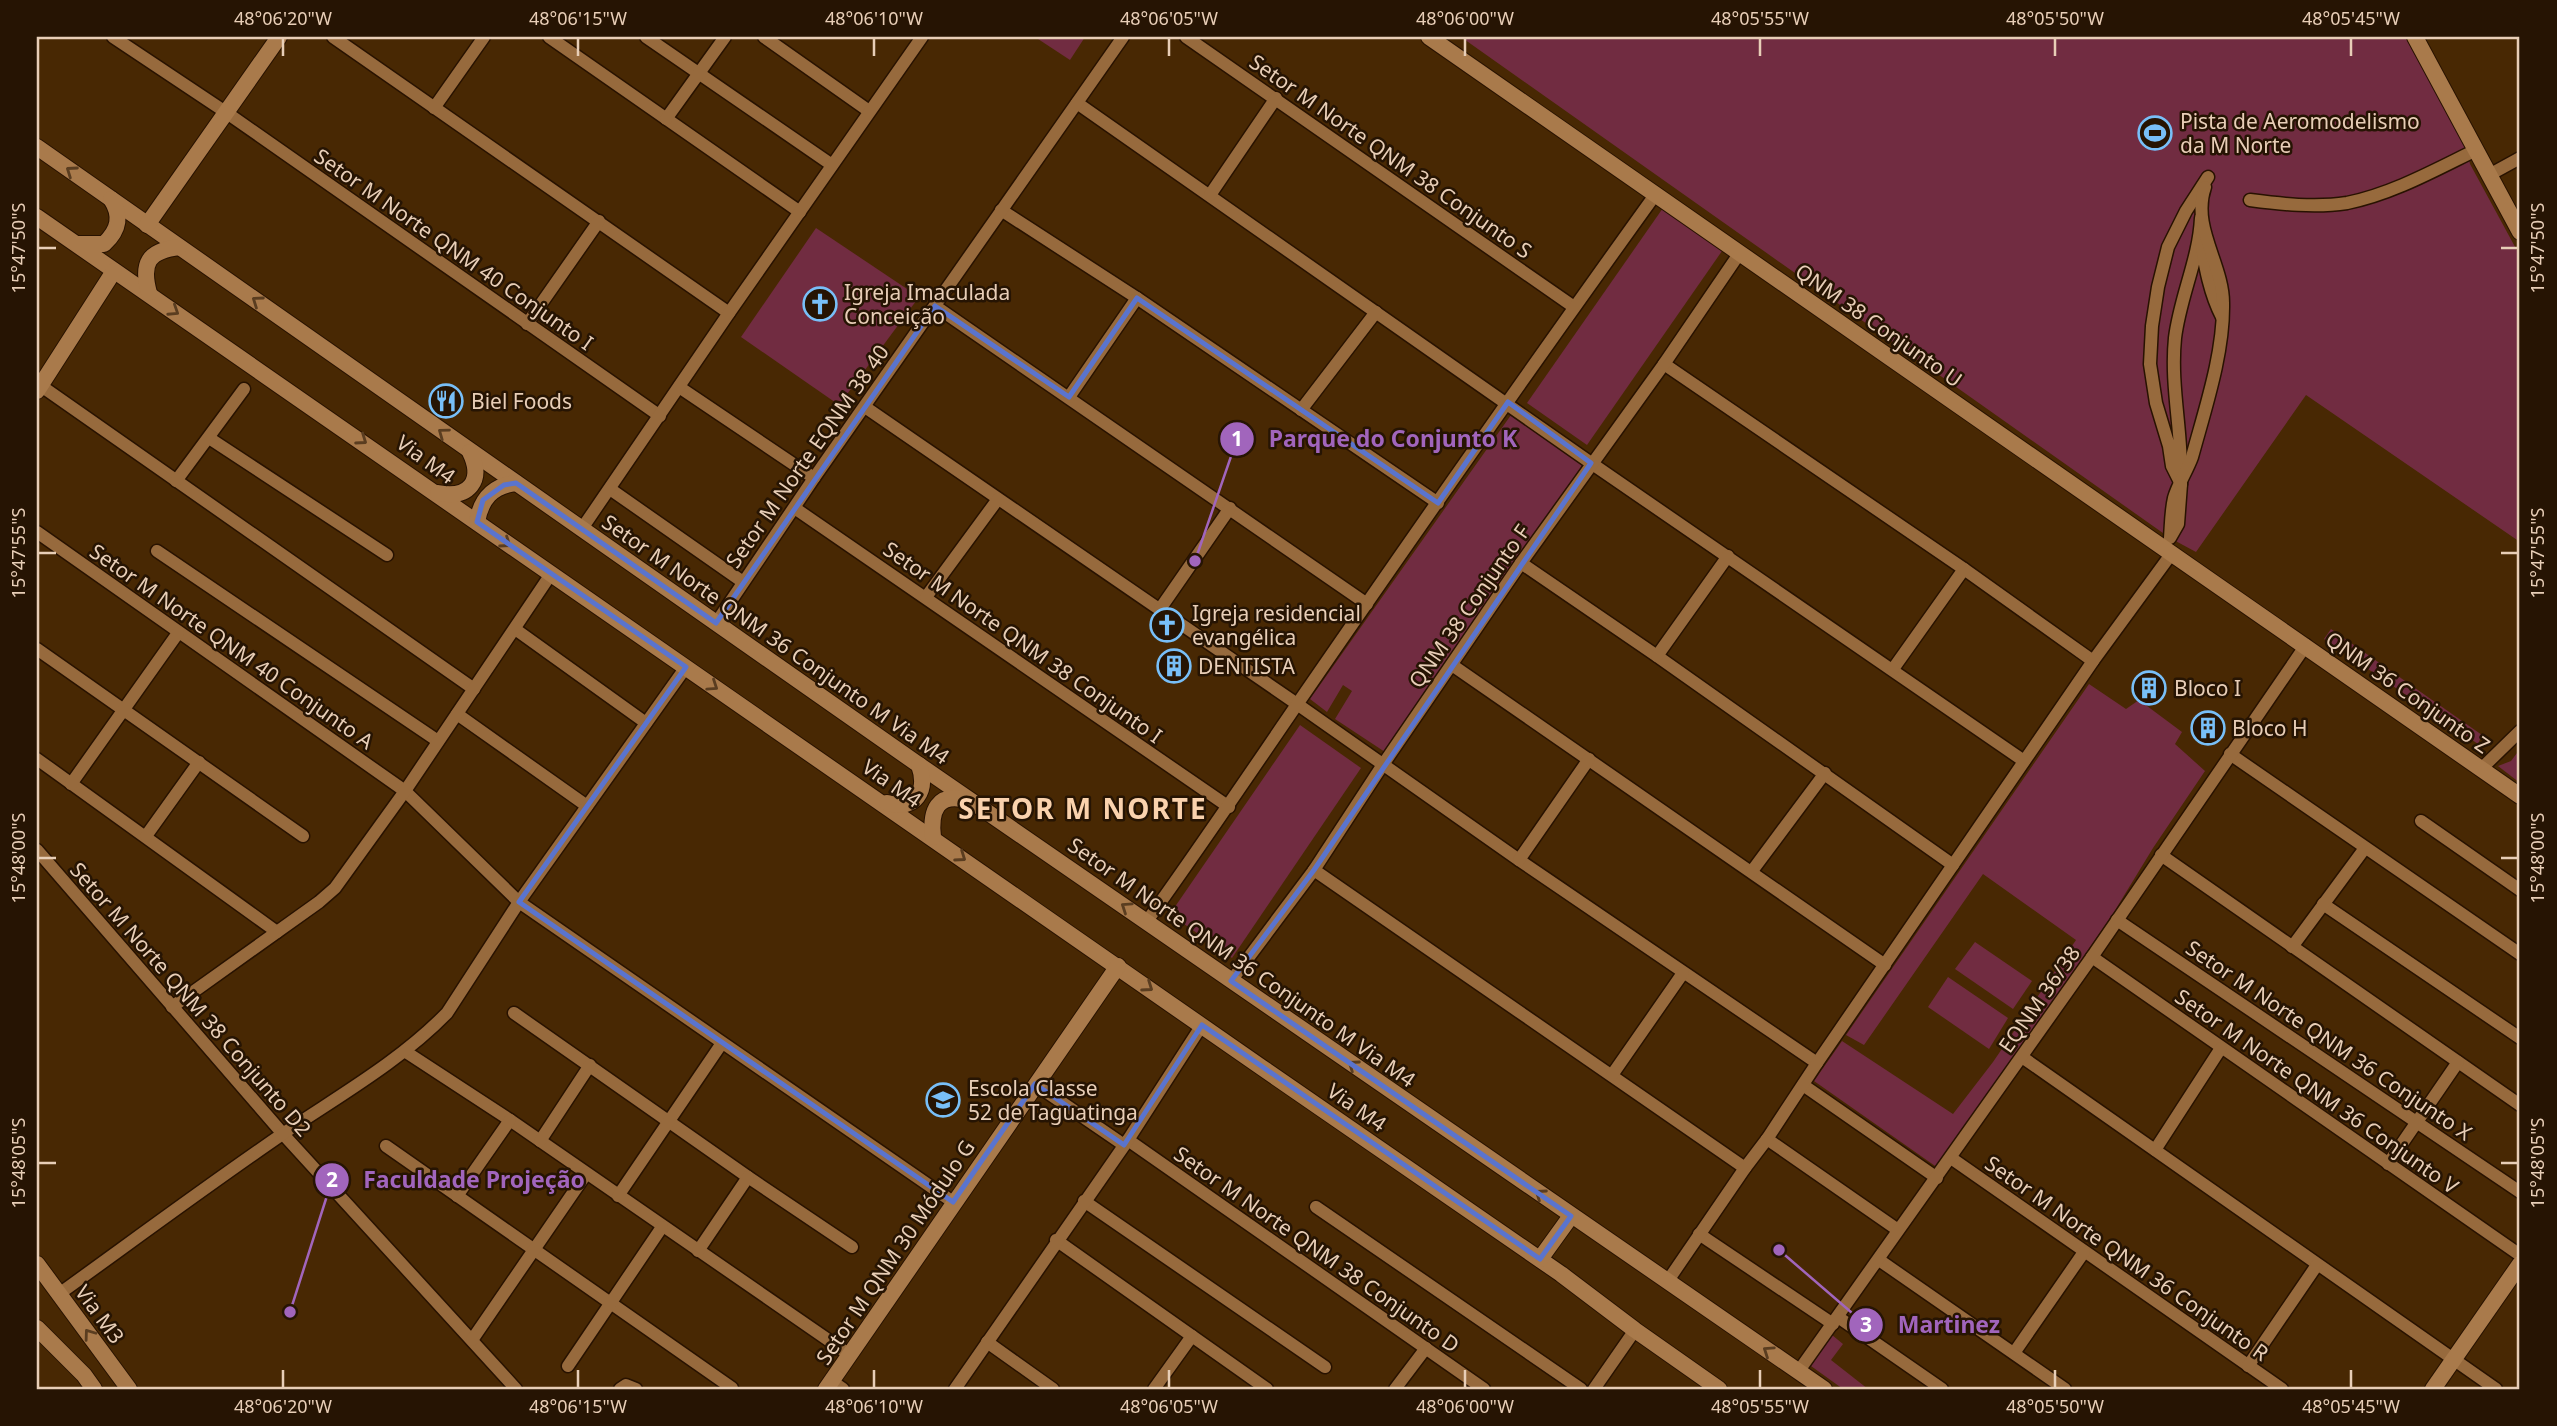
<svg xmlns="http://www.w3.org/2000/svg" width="2557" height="1426" font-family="'Noto Sans',sans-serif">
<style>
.green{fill:#712c41}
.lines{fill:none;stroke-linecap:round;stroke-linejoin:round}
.street-casing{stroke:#281200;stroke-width:15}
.secondary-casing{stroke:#281200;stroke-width:18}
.street{stroke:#976a3d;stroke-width:12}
.secondary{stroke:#a97a4b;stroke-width:16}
.oneway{stroke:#5a3d20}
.marked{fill:none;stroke:#5a74ce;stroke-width:5;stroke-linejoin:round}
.ticks{fill:none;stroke:#e8ceb7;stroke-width:2.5}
.labels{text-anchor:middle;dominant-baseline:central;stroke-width:5;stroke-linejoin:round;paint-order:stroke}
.poi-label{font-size:21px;fill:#e8ceb7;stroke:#261403;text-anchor:start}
.street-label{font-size:21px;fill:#e8ceb7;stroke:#261403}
.district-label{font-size:28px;font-weight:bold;letter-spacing:2px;fill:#fad2ad;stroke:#261403}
.leader{fill:none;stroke:#a165bc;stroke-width:2.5}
.callout-dot{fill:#a165bc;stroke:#261403;stroke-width:2.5}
.mark-label{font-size:21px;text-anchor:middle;font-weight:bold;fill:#fff}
.callout-label{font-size:23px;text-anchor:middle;font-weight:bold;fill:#a165bc;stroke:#261403;stroke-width:5;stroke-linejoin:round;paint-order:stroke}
.neatline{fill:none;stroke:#e8ceb7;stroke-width:2.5}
.ticks-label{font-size:18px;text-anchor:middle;fill:#e8ceb7}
</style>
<rect width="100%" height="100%" fill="#482803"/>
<g class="green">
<path d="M1035,37H1085L1070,60Z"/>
<path d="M1461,37H2405L2467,149L2470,164L2520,256V542L2306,395L2196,552L2170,538Z"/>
<path d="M1663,208L1722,251L1587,445L1527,403Z"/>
<path d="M816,228L919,297L839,405L741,337Z"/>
<path d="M1511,415L1583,464L1385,752L1335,719L1352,691L1343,685L1327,712L1310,699Z"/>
<path d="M2331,629L2482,735L2478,744L2324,639Z"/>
<path d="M2089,684L2126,709L2139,700L2182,732L2175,744L2205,771L2153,848L2114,912L1938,1168L1814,1081L1842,1041L1953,1114L1993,1062L2076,940L1983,874L1864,1045L1846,1035Z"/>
<path d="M1300,725L1361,768L1232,958L1170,914Z"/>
<path d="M2520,749V783L2498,766L2511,761Z"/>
<path d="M1975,942L2032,981L2013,1009L1955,969Z"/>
<path d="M1948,977L2008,1018L1989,1049L1928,1007Z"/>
<path d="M1832,1335L1843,1344L1831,1360L1868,1389H1843L1811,1366Z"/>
</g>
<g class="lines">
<defs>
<g id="street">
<path d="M113,37L227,113L660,416"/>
<path d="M333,37L729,313"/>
<path d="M549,37L800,212"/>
<path d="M646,37L832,165"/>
<path d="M764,37L869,111"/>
<path d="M1186,37L1574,307"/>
<path d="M1077,103L1591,463L2024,761"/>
<path d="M434,108L484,37"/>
<path d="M666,119L725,37"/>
<path d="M2489,175L2520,158"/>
<path d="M1210,195L1276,98"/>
<path d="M2250,200C2281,204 2315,208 2347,203C2392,194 2435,170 2476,150"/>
<path d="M1001,210L1137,298L1438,503"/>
<path d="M2201,218C2199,259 2180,297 2175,338C2170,387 2183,435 2181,484L2172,466L2169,446L2156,403L2150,364L2152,326L2158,287L2168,247L2186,211L2208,177"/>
<path d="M2201,241C2205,267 2210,294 2222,317"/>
<path d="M935,306L1367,604"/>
<path d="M527,324L599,221"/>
<path d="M1664,364L1964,569L2093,661"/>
<path d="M37,383L474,689"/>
<path d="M679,387L814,478"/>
<path d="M1069,397L1137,298"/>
<path d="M865,407L1297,704L1519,860L1817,1063"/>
<path d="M1301,410L1376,312"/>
<path d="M209,438L387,555"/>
<path d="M176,481L244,389"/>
<path d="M2181,484L2178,524L2170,538C2171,525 2171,511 2174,498C2178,484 2187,471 2192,457C2205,409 2224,353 2223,303C2223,264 2191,227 2205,187"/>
<path d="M610,489L743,582"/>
<path d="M796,509L1229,807"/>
<path d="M581,530L729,313L922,37"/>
<path d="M37,532L405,791L519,902L953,1202"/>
<path d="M157,551L438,741"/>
<path d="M1521,563L1657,656L1953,865"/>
<path d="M926,597L998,499"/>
<path d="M1160,609L1230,508"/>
<path d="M716,623L814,478L1123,37"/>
<path d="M515,629L646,723"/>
<path d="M37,649L303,836"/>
<path d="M1657,656L1728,556"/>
<path d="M1452,665L1885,965"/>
<path d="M1893,669L1964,569"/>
<path d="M457,714L587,806"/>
<path d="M2230,754L2520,954"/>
<path d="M37,759L277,932"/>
<path d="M2481,769L2520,731"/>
<path d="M71,784L178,633"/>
<path d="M2421,821L2520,890"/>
<path d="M146,836L199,762"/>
<path d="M37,850L283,1134L516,1389"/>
<path d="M2161,855L2520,1105"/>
<path d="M1519,860L1589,759"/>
<path d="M1314,870L1745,1168"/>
<path d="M1752,871L1825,773"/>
<path d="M2323,904L2520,1038"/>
<path d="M2117,920L2520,1192"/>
<path d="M1147,921C1199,849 1248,776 1298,703C1415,533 1534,363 1655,195"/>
<path d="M2292,947L2365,848"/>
<path d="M2092,957L2520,1255"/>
<path d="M1231,981L1314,870L1382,766L1521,563L1664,364L1739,254"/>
<path d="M172,1007L319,902L335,888L405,791L551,574"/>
<path d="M514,1013L748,1177L852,1247"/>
<path d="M406,1052L510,1120L850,1355"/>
<path d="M2022,1057L2496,1389"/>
<path d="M1612,1075L1683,973"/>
<path d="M1035,1084L1124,1145"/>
<path d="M1803,1085L1937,1178"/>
<path d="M1767,1139L1898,1230"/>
<path d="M1128,1140L1484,1389"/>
<path d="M540,1141L590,1065"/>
<path d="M386,1146L732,1388"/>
<path d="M2155,1150L2221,1048"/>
<path d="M1951,1158L2282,1389"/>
<path d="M2388,1164L2458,1062"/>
<path d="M457,1196L510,1120"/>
<path d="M618,1196L722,1043"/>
<path d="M1084,1201L1325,1367"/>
<path d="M1316,1207L1581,1389"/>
<path d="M1699,1234L1833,1324"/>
<path d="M1056,1240L1267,1389"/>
<path d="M698,1251L748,1177"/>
<path d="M1879,1260L2065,1389"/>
<path d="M1667,1282L1745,1168L1767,1139L1817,1063L2093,661L2172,553"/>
<path d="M59,1294C134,1240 208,1185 284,1133C340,1095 399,1062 447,1013L519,902L686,667"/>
<path d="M1838,1317L1942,1389"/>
<path d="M472,1340L586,1174"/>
<path d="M987,1342L1053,1389"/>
<path d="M2014,1353L2084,1252"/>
<path d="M568,1366L662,1227"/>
<path d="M2248,1366L2317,1265"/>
<path d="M1798,1372L2092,957L2306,645"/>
<path d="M833,1382L843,1389"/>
<path d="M620,1389L626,1385L636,1389"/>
<path d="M955,1389L1128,1140L1202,1025"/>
<path d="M1154,1389L1192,1336"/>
<path d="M1395,1389L1426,1348"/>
<path d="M1594,1389L1635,1330"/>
</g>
<g id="secondary">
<path d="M1429,37L2520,796"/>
<path d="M2415,37L2520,232"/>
<path d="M37,147L919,765L1824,1389"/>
<path d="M37,217C546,566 1051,924 1561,1274L1635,1330L1719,1389"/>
<path d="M147,225L279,37"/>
<path d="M77,244H104C119,230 122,216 111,199"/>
<path d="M149,293C141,263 148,251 179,247"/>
<path d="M37,391L114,271"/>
<path d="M438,493C469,499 484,481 470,452"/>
<path d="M477,522C481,499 492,486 516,483"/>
<path d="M887,803C916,811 928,791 919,765"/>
<path d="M933,837C930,811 937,792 967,800"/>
<path d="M1540,1259L1571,1216"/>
<path d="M37,1264L129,1389"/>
<path d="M37,1328L84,1375L94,1389"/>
<path d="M826,1389L1118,966"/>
<path d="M2433,1389L2520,1264"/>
</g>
</defs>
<use href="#street" class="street-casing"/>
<use href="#secondary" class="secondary-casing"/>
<use href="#street" class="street"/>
<use href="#secondary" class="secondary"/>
</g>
<defs><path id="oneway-chevron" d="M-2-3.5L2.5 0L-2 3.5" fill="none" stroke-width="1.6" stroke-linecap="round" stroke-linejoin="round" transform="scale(1.75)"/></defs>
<g class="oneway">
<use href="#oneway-chevron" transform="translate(71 171) rotate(-145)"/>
<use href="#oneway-chevron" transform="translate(257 301) rotate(-145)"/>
<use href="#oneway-chevron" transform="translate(174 311) rotate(33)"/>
<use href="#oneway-chevron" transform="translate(443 433) rotate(-144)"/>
<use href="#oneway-chevron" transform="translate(362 440) rotate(35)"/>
<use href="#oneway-chevron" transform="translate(506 543) rotate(35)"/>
<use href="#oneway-chevron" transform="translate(713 686) rotate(34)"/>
<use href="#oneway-chevron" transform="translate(961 857) rotate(35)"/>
<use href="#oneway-chevron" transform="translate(1126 907) rotate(-146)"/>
<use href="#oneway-chevron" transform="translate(1148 987) rotate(35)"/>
<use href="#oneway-chevron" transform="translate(1353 1065) rotate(-145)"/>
<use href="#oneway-chevron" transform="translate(1540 1194) rotate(-145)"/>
<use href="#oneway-chevron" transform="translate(89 1334) rotate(-126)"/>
<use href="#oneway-chevron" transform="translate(1768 1351) rotate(-146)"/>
</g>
<path class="marked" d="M1137,298L1438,503L1508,402L1591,463L1314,870L1231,981L1571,1216L1540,1259L1202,1025L1124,1145L1035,1084L953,1202L519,902L686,667L477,522L483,500L504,485L516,483L716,623L935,306L1069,397Z"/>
<path class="ticks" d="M283,38V56M578,38V56M874,38V56M1169,38V56M1465,38V56M1760,38V56M2055,38V56M2351,38V56M38,248H56M2501,248H2518M38,553H56M2501,553H2518M38,858H56M2501,858H2518M38,1163H56M2501,1163H2518M283,1370V1388M578,1370V1388M874,1370V1388M1169,1370V1388M1465,1370V1388M1760,1370V1388M2055,1370V1388M2351,1370V1388"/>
<defs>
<symbol id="stadium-ring" viewBox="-11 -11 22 22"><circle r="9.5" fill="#261403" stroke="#78bff8" stroke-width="1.5"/><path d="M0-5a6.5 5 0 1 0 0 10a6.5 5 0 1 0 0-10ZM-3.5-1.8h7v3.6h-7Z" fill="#78bff8"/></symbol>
<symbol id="church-ring" viewBox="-11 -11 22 22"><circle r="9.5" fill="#261403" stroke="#78bff8" stroke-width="1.5"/><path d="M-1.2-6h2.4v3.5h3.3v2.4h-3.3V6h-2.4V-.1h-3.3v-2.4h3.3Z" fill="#78bff8"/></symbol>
<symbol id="restaurant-ring" viewBox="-11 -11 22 22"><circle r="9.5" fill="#261403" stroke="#78bff8" stroke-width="1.5"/><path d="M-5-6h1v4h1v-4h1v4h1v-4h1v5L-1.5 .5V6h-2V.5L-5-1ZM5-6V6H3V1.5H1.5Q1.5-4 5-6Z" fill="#78bff8"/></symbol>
<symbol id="building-ring" viewBox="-11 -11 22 22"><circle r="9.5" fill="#261403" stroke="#78bff8" stroke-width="1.5"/><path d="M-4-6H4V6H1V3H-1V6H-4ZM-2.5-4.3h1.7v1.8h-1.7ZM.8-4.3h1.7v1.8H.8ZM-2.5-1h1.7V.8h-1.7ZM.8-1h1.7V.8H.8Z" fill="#78bff8"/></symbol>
<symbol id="school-ring" viewBox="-11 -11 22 22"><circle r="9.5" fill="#261403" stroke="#78bff8" stroke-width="1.5"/><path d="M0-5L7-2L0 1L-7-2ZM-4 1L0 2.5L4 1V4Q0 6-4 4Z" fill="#78bff8"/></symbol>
</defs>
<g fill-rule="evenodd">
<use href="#stadium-ring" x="2136" y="114" width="38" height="38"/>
<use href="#church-ring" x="801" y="285" width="38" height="38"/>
<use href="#restaurant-ring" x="427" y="382" width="38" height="38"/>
<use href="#church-ring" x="1148" y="606" width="38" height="38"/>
<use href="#building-ring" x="1155" y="647" width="38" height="38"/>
<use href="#building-ring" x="2130" y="669" width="38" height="38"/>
<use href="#building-ring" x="2189" y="709" width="38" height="38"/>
<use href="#school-ring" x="924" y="1081" width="38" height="38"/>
</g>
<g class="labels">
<g class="poi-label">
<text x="2180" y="121">Pista de Aeromodelismo<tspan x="2180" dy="24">da M Norte</tspan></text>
<text x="844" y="292">Igreja Imaculada<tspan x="844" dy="24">Conceição</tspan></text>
<text x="471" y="401">Biel Foods</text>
<text x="1192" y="613">Igreja residencial<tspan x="1192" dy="24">evangélica</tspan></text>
<text x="1198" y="666">DENTISTA</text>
<text x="2174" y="688">Bloco I</text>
<text x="2232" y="728">Bloco H</text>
<text x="968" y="1088">Escola Classe<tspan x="968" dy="24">52 de Taguatinga</tspan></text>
</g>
<g class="street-label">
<text transform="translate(1391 156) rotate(35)">Setor M Norte QNM 38 Conjunto S</text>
<text transform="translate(454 249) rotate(35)">Setor M Norte QNM 40 Conjunto I</text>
<text transform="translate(1879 325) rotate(35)">QNM 38 Conjunto U</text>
<text transform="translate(807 456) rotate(-55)">Setor M Norte EQNM 38 40</text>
<text transform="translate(426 459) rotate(36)">Via M4</text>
<text transform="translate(1469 606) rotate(-55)">QNM 38 Conjunto F</text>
<text transform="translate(776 639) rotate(35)">Setor M Norte QNM 36 Conjunto M Via M4</text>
<text transform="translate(1023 642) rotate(35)">Setor M Norte QNM 38 Conjunto I</text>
<text transform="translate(232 646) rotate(35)">Setor M Norte QNM 40 Conjunto A</text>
<text transform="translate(2408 692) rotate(35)">QNM 36 Conjunto Z</text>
<text transform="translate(892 783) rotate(35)">Via M4</text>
<text transform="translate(1242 962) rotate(35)">Setor M Norte QNM 36 Conjunto M Via M4</text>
<text transform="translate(191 999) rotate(49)">Setor M Norte QNM 38 Conjunto D2</text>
<text transform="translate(2039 999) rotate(-55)">EQNM 36/38</text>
<text transform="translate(2329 1040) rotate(34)">Setor M Norte QNM 36 Conjunto X</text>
<text transform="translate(2317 1091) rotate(35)">Setor M Norte QNM 36 Conjunto V</text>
<text transform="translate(1357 1107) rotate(35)">Via M4</text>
<text transform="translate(1317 1249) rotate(35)">Setor M Norte QNM 38 Conjunto D</text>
<text transform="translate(895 1252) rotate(-56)">Setor M QNM 30 Módulo G</text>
<text transform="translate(2127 1258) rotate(35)">Setor M Norte QNM 36 Conjunto R</text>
<text transform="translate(100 1314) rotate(54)">Via M3</text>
</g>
<g class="district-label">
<text x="1083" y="808">SETOR M NORTE</text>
</g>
</g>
<path class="leader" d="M1195 561L1237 439M290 1312L332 1180M1779 1250L1866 1325"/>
<g class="callout-dot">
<circle cx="1195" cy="561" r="7"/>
<circle cx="290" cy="1312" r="7"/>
<circle cx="1779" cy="1250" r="7"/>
<circle cx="1237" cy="439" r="18"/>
<circle cx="332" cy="1180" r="18"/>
<circle cx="1866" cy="1325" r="18"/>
</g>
<g class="mark-label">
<text x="1237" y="446">1</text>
<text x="332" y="1187">2</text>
<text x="1866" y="1332">3</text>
</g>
<g class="callout-label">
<text x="1393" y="447">Parque do Conjunto K</text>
<text x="474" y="1188">Faculdade Projeção</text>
<text x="1949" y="1333">Martinez</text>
</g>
<rect width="2557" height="1426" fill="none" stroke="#261403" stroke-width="77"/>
<rect x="38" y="38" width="2480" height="1350" class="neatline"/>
<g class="ticks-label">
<text x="283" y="25">48°06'20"W</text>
<text x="578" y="25">48°06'15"W</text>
<text x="874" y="25">48°06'10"W</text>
<text x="1169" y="25">48°06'05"W</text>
<text x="1465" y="25">48°06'00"W</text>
<text x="1760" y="25">48°05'55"W</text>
<text x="2055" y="25">48°05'50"W</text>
<text x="2351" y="25">48°05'45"W</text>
<text transform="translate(19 248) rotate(-90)" y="6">15°47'50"S</text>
<text transform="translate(2538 248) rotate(-90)" y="6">15°47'50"S</text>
<text transform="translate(19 553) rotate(-90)" y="6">15°47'55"S</text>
<text transform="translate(2538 553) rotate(-90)" y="6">15°47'55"S</text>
<text transform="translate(19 858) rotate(-90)" y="6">15°48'00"S</text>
<text transform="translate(2538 858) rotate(-90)" y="6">15°48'00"S</text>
<text transform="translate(19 1163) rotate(-90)" y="6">15°48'05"S</text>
<text transform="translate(2538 1163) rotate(-90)" y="6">15°48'05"S</text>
<text x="283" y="1413">48°06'20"W</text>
<text x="578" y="1413">48°06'15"W</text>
<text x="874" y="1413">48°06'10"W</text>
<text x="1169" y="1413">48°06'05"W</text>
<text x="1465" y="1413">48°06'00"W</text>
<text x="1760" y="1413">48°05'55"W</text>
<text x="2055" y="1413">48°05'50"W</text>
<text x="2351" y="1413">48°05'45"W</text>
</g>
</svg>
